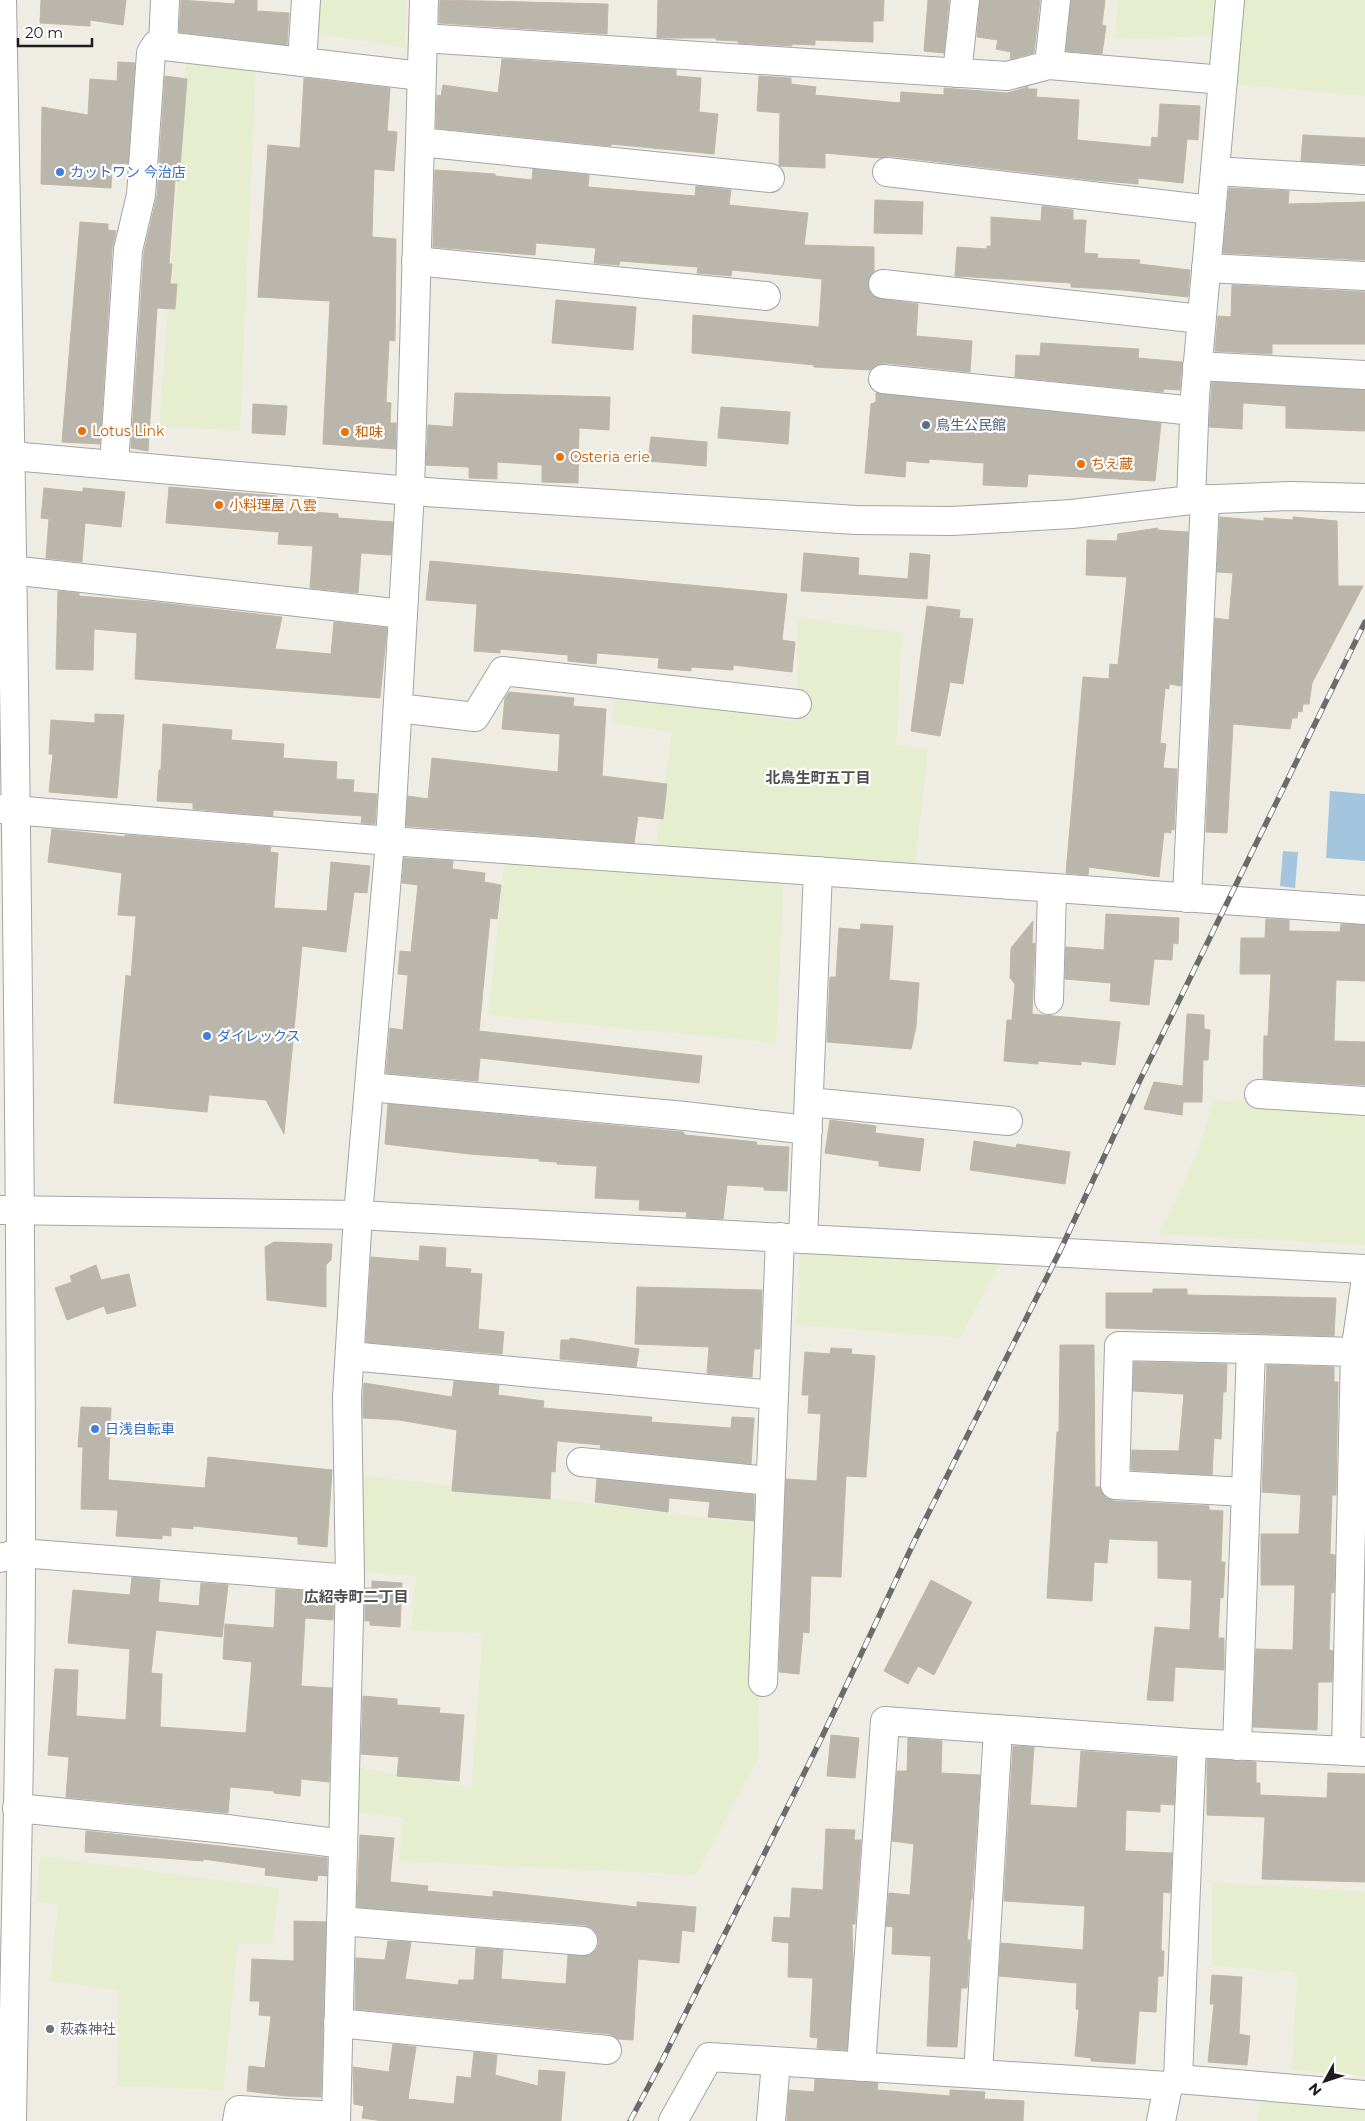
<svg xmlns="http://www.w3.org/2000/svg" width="1365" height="2121" font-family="Montserrat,'Noto Sans JP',sans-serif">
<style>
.farmland{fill:#e5eece}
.water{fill:#a3c5dd}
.building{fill:#bbb6ac;stroke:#c0b6a5}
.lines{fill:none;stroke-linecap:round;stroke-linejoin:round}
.minor-casing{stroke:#a4a4a4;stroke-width:30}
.minor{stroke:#fff;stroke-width:28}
.rail-casing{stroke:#6b6b6b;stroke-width:5.5}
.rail{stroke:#fff;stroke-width:4;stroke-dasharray:11;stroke-linecap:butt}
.shop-dot{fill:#3f7fe0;stroke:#fff;stroke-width:2}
.service-dot{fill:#5c6f8a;stroke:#fff;stroke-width:2}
.food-dot{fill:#e8710a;stroke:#fff;stroke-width:2}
.worship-dot{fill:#6b7280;stroke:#fff;stroke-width:2}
.labels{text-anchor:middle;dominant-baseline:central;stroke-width:4.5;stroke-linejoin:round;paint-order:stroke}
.shop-label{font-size:14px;fill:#366cbe;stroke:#fff;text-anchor:start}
.service-label{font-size:14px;fill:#4e5e75;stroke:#fff;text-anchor:start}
.food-label{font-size:14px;fill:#c56008;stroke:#fff;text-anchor:start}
.worship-label{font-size:14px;fill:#5b616d;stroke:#fff;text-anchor:start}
.neighbourhood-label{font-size:15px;font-weight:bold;fill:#505050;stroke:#fff}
</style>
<rect width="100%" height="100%" fill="#efede3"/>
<g class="farmland">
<path d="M313,0H406L405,48L310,32Z"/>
<path d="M1118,0H1216L1213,36L1114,39Z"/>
<path d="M1243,0H1365V96L1236,84Z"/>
<path d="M187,55L256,67L240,430L159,427Z"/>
<path d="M797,617L902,633L896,745L928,749L915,864L656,847L672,733L612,722L615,695L797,722Z"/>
<path d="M505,860L784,876L776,1043L488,1015Z"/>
<path d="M1213,1100L1365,1110V1245L1158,1234L1179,1195L1202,1140Z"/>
<path d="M800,1250L1001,1261L960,1338L797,1325Z"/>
<path d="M357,1474L762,1525L758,1758L696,1875L399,1861L403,1818L353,1811L356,1767L471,1788L483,1633L411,1631L416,1576L359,1571Z"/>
<path d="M40,1856L279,1888L272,1944H238L223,2090L117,2086L118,1990L50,1981L58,1905L37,1902Z"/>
<path d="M1212,1882L1365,1892V2076L1292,2070L1297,1980L1294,1972L1212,1966Z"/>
<path d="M1260,2097L1365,2108V2121H1258Z"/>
</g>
<g class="water">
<path d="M1330,791L1365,794V861L1326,858Z"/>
<path d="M1283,851L1298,852L1295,888L1280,886Z"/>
</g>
<g class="building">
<path d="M41,0H126L123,25L90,20V26L40,23Z"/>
<path d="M181,0L235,4V0H257V11L289,13L287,45L179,32Z"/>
<path d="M440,0L608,4L607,34L439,23Z"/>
<path d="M658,0H884L883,21H873V42L815,40V45L792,44V46L738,43V41L716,40V38H657Z"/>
<path d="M928,0H949L944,53L924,51Z"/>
<path d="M980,0H1040L1034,53L1010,59L1011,52L996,49L998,40L977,37Z"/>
<path d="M1071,0H1105L1102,25L1106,26L1102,54L1066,51Z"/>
<path d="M502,59L676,70V76L701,78L699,112L718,114L714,154L611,144V146L436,128L437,95L441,96L443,85L498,93Z"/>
<path d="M118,62L135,63L128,164L112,163L111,188L41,184L42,107L88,115L90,79L117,81Z"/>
<path d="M165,76L187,79L179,181L175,180L169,264H172L170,284H177L175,309L157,308L148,451L131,448L144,252L157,196Z"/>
<path d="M759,76L791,78V84L816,87L815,95L900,103L901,92L944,95V88L1007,93L1028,87V89H1037L1036,97L1079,100L1077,140L1151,147L1152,137L1158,138L1160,104L1200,106L1198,140L1187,139L1183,183L1138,178V184L1092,180L889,156L880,158L825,153V168L779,166L780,113L757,111Z"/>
<path d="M304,78L390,88L387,131L397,132L394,171L374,169L372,237L396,239L395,341L389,340L386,402L391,403L390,423H396V449L323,444L330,301L258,297L268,145L300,148Z"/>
<path d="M1303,135L1365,138V164L1301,161Z"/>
<path d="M533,169L589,175L588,187L695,196L696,186L731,190L729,205L808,213L804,245L874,247V272L868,282L869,291L873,296L881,299L918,304L916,336L972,341L970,372L885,363L876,365L870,370L814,367V365L692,353L693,315L819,327L822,279L732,270L731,276L697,273L698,267L620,261L619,265L594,263L596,248L536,243L535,255L433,247L435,170L495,174V176L532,180Z"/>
<path d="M1229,188L1289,191L1288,204L1365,202V260L1223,253Z"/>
<path d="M875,200L923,202L922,234L874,233Z"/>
<path d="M1042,206L1073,210V220H1086L1084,253L1098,254L1097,258L1140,260L1139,264L1190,270L1188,297L1123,290L1071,287V283L955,276L957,247L987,249V246H991V217L1041,221Z"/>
<path d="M80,222L108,224V230L116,231L112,249L100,444L62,442Z"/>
<path d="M1232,285L1365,292V344H1272V354L1215,351L1218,316L1231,317Z"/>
<path d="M556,300L636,307L633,350L552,343Z"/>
<path d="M1041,343L1139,349L1138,358L1182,362L1180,390L1164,389L1163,392L1015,377L1016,355L1040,356Z"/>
<path d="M1212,382L1365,390V431L1286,428V406L1243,403L1242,429L1209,427Z"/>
<path d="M455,393L610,397L609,430L579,428L578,483L542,482V465L497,462V479L469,478V467L426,465L428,425L453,427Z"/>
<path d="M876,393L1161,423L1155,481L1028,474L1027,487L983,485L984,463L929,459V463L906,461L905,477L865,473L871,404L876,402Z"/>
<path d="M253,404L287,406L285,435L252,433Z"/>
<path d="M721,407L790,412L788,444L718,438Z"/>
<path d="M651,437L707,442L706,466L648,461Z"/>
<path d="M169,487L277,496L276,509L338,514V518L393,522L391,555L361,553L358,593L310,588L313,546L278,544L279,532L166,523Z"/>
<path d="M44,488L83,492V488L125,492L121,527L85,523L82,562L46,558L49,519L41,518Z"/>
<path d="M1220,517L1264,521V518L1293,520V517L1337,521L1338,586H1363L1312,683L1309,704H1303L1302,712L1298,711L1297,718H1292L1290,729L1233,724L1227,833L1206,832L1215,618L1229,620L1233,573L1217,572Z"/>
<path d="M1158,528L1157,530L1188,532L1181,686L1169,684V689L1165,688L1160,743L1166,744L1163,768L1177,769L1174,830L1171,829V833L1164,832L1159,877L1089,867L1088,875L1066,873L1083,677L1109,679L1110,664L1118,665L1127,577L1086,575L1087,540L1117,541L1118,534Z"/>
<path d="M804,553L859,558L858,575L908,579L910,553L930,555L927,599L801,591Z"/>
<path d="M430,561L787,594L782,640L795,642L792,672L733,665V670L691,667V671L658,668L659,658L597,653L596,664L568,661V655L500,649V653L474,651L477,604L426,600Z"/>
<path d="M58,591L79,593V596L154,602L282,617L275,649L331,654L334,622L387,628L380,698L135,679L137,633L94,629L93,670L56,669Z"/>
<path d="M927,606L960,610L959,618L973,619L963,684L950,682L940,736L911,731Z"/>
<path d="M509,692L574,698L573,706L606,709L602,776L667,784L663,819L638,816L634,843L406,826L408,796L428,799L432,758L558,772L560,734L502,729L505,698Z"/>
<path d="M95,714L124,715L117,798L49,792L53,754H49L51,720L95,723Z"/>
<path d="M163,724L232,730L231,740L284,744L283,758L337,762L336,779L354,780L353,792L377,794L375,824L361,823L362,816L273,810V816L193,809V803L157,801L159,770H161Z"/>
<path d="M52,829L125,837V835L271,847L270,852L278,853L274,908L327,911L331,862L370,866L367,893L354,892L346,952L302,946L284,1134L266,1100L209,1095L207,1112L114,1103L126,975L131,977L136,916L118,915L122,873L48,862Z"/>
<path d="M404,858L453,861L452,869L485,873L484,882L501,885L497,919L490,918L479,1031L702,1056L699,1083L480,1058L478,1081L386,1073L390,1028L403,1030L408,975L398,974L400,951L411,952L418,885L402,883Z"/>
<path d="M1106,914L1179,918L1178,944L1173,943L1172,960L1154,959L1149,1005L1110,1001L1111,983L1065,979L1066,947L1104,950Z"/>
<path d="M1266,919L1289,920V931L1340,932L1341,924L1365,925V981L1336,980L1334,1041L1365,1042V1085L1263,1079L1264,1036H1268L1271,974H1240L1241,938H1265Z"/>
<path d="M1033,921L1032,943L1035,944L1032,1014L1120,1022L1115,1065L1081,1061V1065L1038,1061V1064L1004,1061L1007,1020H1012L1015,984L1010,978L1011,948Z"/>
<path d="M861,924L893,926L889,980L919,983L916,1027L911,1049L827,1042L830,977H836L839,928L860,930Z"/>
<path d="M1187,1014L1204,1015V1029L1210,1030L1208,1060H1203L1202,1102H1183L1182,1115L1144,1109L1154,1082L1183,1086Z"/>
<path d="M388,1104L683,1132L685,1135L757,1142L756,1145L789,1147L787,1191L764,1190V1187L727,1185L723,1219L686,1217L687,1212L639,1210L640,1200L595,1198L597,1166L557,1164V1162L539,1161L540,1159L469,1154L385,1144Z"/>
<path d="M830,1120L876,1126L875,1133L924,1139L920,1171L879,1166V1161L825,1153Z"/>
<path d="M974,1141L1016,1148L1017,1144L1070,1152L1065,1184L970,1170Z"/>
<path d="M274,1242L332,1244L331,1260L326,1265V1307L267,1300L265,1247Z"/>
<path d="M420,1246L446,1248L445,1267L471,1269L470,1273L482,1274L478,1329L504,1332L502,1354L366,1342L371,1257L419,1261Z"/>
<path d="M96,1265L101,1280L129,1274L136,1306L107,1314L104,1306L67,1320L55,1288L72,1282L70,1276Z"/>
<path d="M637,1287L762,1290L760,1349H754L752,1377L707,1373L709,1347L635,1344Z"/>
<path d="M1153,1289H1187V1295L1336,1298L1334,1336L1106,1328V1293H1153Z"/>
<path d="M570,1338L639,1349L636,1367L560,1359L561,1340H570Z"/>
<path d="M1060,1345H1094L1095,1487H1100L1106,1498L1114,1501L1209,1506V1510L1223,1511L1221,1562H1225L1223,1598L1220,1597L1218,1638H1224V1670L1175,1667L1173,1701L1147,1700L1155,1627L1190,1630L1192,1580L1158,1578V1541L1109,1539L1107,1563L1094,1562L1092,1601L1047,1598L1057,1432H1059Z"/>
<path d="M831,1348L852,1349L851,1354L875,1356L866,1477L846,1476L841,1577L811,1576L809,1633L803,1632L799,1674L779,1672L786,1479L817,1481L821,1414L808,1413L809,1395H802L805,1352L830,1354Z"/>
<path d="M1134,1362L1227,1364L1226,1392H1223L1221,1439L1214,1438L1212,1475L1131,1470L1132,1450L1179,1451L1184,1394L1133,1391Z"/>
<path d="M1267,1365L1334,1367V1382H1338L1336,1495H1332L1330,1554L1335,1555L1334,1593L1331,1592L1329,1650L1333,1651L1332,1682H1318L1317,1730L1253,1727L1256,1649L1293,1650L1295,1585H1261V1534H1299L1301,1495L1262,1492Z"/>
<path d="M454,1381L499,1385L498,1395L544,1401L543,1408L652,1417L651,1422L731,1428L732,1417L754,1418L751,1464L600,1448L601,1445L557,1441L555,1472L551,1471L550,1499L452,1491L457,1430L399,1420L363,1418V1397L364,1383L452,1397Z"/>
<path d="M81,1407L111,1408L108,1480L205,1488L208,1457L332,1470L327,1547L298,1544V1537L193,1526V1529L171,1527V1536L162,1535V1539L116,1536L118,1510L81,1509L83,1447H78Z"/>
<path d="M597,1479L754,1495V1521L708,1517L710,1502L669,1498L668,1512L595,1502Z"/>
<path d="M132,1577L160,1580L158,1602L199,1606L201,1583L228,1585L222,1637L156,1630L151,1673L162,1674L160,1727L246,1733L252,1662L223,1659L225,1624L274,1628L276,1589L334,1593L333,1620L305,1618L301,1686L332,1688L329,1782L301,1779L300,1796L274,1793V1791L230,1787L228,1813L66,1797L69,1757L48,1755L55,1669L78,1670L76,1716L126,1720L130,1649L68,1643L73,1590L130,1595Z"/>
<path d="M931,1580L972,1602L934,1675L918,1666L908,1684L884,1671Z"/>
<path d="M372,1581L402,1583L400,1627L370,1625V1621H365V1588H372Z"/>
<path d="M363,1696L397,1699V1705L440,1708L439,1713L464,1715L459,1781L397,1776L399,1757L361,1754Z"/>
<path d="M831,1735L859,1738L855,1778L827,1776Z"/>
<path d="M908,1738L942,1741L941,1773L980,1775L972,1899H971L967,1940H970L967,1988H961L957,2047L927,2046L931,1956L892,1954L893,1927L886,1926L889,1893L910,1895L914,1844L892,1841L897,1771H907Z"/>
<path d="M1013,1746L1034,1747L1030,1805L1077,1808L1081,1751L1176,1758L1174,1805L1160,1804V1812L1126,1810L1125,1851L1172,1853L1170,1893L1163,1892L1161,1951H1164L1163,1976H1158L1156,2012L1139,2011L1135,2064L1091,2061V2058L1075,2056L1079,2010L1076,2009L1077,1983L999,1976L1001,1943L1083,1950L1085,1906L1004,1901Z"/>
<path d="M1207,1759L1256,1762V1783H1260V1795L1327,1798L1328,1773L1365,1774V1882L1262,1879L1265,1817L1207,1815Z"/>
<path d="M826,1829L855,1830L854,1840H861L855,1924H852L853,1962L847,2050L817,2048L818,2038L810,2037L813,1978L788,1977L789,1943L772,1941L774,1917L790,1918L792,1888L823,1890Z"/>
<path d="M86,1831L327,1858V1876L318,1875L317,1881L265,1875L266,1868L203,1859V1861L85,1852Z"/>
<path d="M360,1835L394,1838L390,1882L428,1886L427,1891L493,1897V1891L637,1907V1902L696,1907L694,1932L682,1930L679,1963L638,1959L633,2040L618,2039L609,2034L355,2009L356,1958L385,1960L388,1941L411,1942L405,1979L458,1985L459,1980H474L476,1948L503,1950L501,1979L566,1984L568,1955H589L596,1950L599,1942L597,1934L592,1928L584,1925L357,1907Z"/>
<path d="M294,1921L326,1922L321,2097L286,2096L247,2091L249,2066L265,2068L271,2016L259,2015L260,2001H250L252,1959L294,1961Z"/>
<path d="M1212,1975L1242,1977L1239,2034L1250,2036L1247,2065L1208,2062L1214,2004H1210Z"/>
<path d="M393,2044L416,2047L408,2099L454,2104L457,2076L471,2078L474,2052L497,2055L495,2075L538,2086L539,2070L565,2072L561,2121H383L362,2118L364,2106L354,2104L353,2067L389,2072Z"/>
<path d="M815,2079L878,2083L877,2090L950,2096V2090L985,2092L984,2099L1024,2101L1023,2121H787L789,2090L814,2092Z"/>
</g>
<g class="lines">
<defs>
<g id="minor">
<path d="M2,0C12,515 21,1030 21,1545C21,1737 15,1929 12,2121"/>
<path d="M423,38L1007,76L1049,65L1223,80"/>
<path d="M163,46L165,0"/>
<path d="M302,62L306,0"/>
<path d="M1049,65L1056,0"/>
<path d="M957,73L965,0"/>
<path d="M420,142L770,178"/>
<path d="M1215,171L1365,180"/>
<path d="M887,172L1211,210"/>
<path d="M416,261L766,296"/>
<path d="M1206,268L1365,276"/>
<path d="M883,284L1201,319"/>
<path d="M1197,366L1365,375"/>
<path d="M883,379L1194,411"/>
<path d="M0,455L410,491L856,520L952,521L1072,514L1191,500L1291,496L1365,498"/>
<path d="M114,465L128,250L141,195L151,53L156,45L421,76"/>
<path d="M1191,500L1195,396L1230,0"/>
<path d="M11,570L403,614"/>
<path d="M398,708L475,717L503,671L797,704"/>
<path d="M0,809L390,841L1365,910"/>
<path d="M1187,898L1205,499"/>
<path d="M1049,1000L1052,889"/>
<path d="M369,1087L685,1116L808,1130"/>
<path d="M1259,1094L1365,1101"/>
<path d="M809,1102L1008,1121"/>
<path d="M0,1210L358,1215L1365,1269"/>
<path d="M803,1239L818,871"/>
<path d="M1355,1352L1365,1285"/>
<path d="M350,1356L773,1395"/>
<path d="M581,1462L769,1481"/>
<path d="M1246,1492L1115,1485L1119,1346L1251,1349"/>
<path d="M0,1558L21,1553L350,1579"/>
<path d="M763,1682L780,1237"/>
<path d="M1237,1746L1251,1349L1355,1352L1346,1751"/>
<path d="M17,1808L227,1829L343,1844"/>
<path d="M341,1921L583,1941"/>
<path d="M338,2023L607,2050"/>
<path d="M861,2067L885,1721L1192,1743L1365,1752"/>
<path d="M978,2074L998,1729"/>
<path d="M1178,2079L1192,1743"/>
<path d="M237,2121L239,2110L336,2116"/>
<path d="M336,2121L350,1579L347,1397L358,1215L390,841L410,491L424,0"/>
<path d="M673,2121L709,2057L1168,2086L1178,2079L1365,2095"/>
<path d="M771,2121L776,2062"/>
<path d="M1161,2121L1168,2086"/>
</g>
</defs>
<use href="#minor" class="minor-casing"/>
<use href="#minor" class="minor"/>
<defs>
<path id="rail" d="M630,2121L662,2061L821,1739L915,1540L1059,1253L1139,1082L1365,622"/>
</defs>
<use href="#rail" class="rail-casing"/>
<use href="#rail" class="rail"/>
</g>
<g class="shop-dot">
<circle cx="60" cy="172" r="5"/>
<circle cx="207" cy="1036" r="5"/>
<circle cx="95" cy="1429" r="5"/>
</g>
<circle class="service-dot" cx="926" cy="425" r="5"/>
<g class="food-dot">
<circle cx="82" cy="431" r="5"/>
<circle cx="345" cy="432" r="5"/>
<circle cx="560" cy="457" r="5"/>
<circle cx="1081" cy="464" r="5"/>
<circle cx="219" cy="505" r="5"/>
</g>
<circle class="worship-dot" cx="50" cy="2029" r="5"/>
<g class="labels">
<g class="shop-label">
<text x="70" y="172">カットワン 今治店</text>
<text x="217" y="1036">ダイレックス</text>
<text x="105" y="1429">日浅自転車</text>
</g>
<g class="service-label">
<text x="936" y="425">鳥生公民館</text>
</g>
<g class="food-label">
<text x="92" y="431">Lotus Link</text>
<text x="355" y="432">和味</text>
<text x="570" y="457">Osteria erie</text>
<text x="1091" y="464">ちえ蔵</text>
<text x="229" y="505">小料理屋 八雲</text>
</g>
<g class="worship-label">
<text x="60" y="2029">萩森神社</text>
</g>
<g class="neighbourhood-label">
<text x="818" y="777">北鳥生町五丁目</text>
<text x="356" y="1596">広紹寺町二丁目</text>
</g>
</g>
<g transform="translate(1325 2081) rotate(230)" stroke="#ffffff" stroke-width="4" paint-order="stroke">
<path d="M0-4L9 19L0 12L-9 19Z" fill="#1d1d1d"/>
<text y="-8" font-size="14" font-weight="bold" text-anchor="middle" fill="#1d1d1d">N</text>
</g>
<path d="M18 38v8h74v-8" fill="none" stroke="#1d1d1d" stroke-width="2.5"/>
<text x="25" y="38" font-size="15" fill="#1d1d1d" stroke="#ffffff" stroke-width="4" paint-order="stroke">20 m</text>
</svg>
